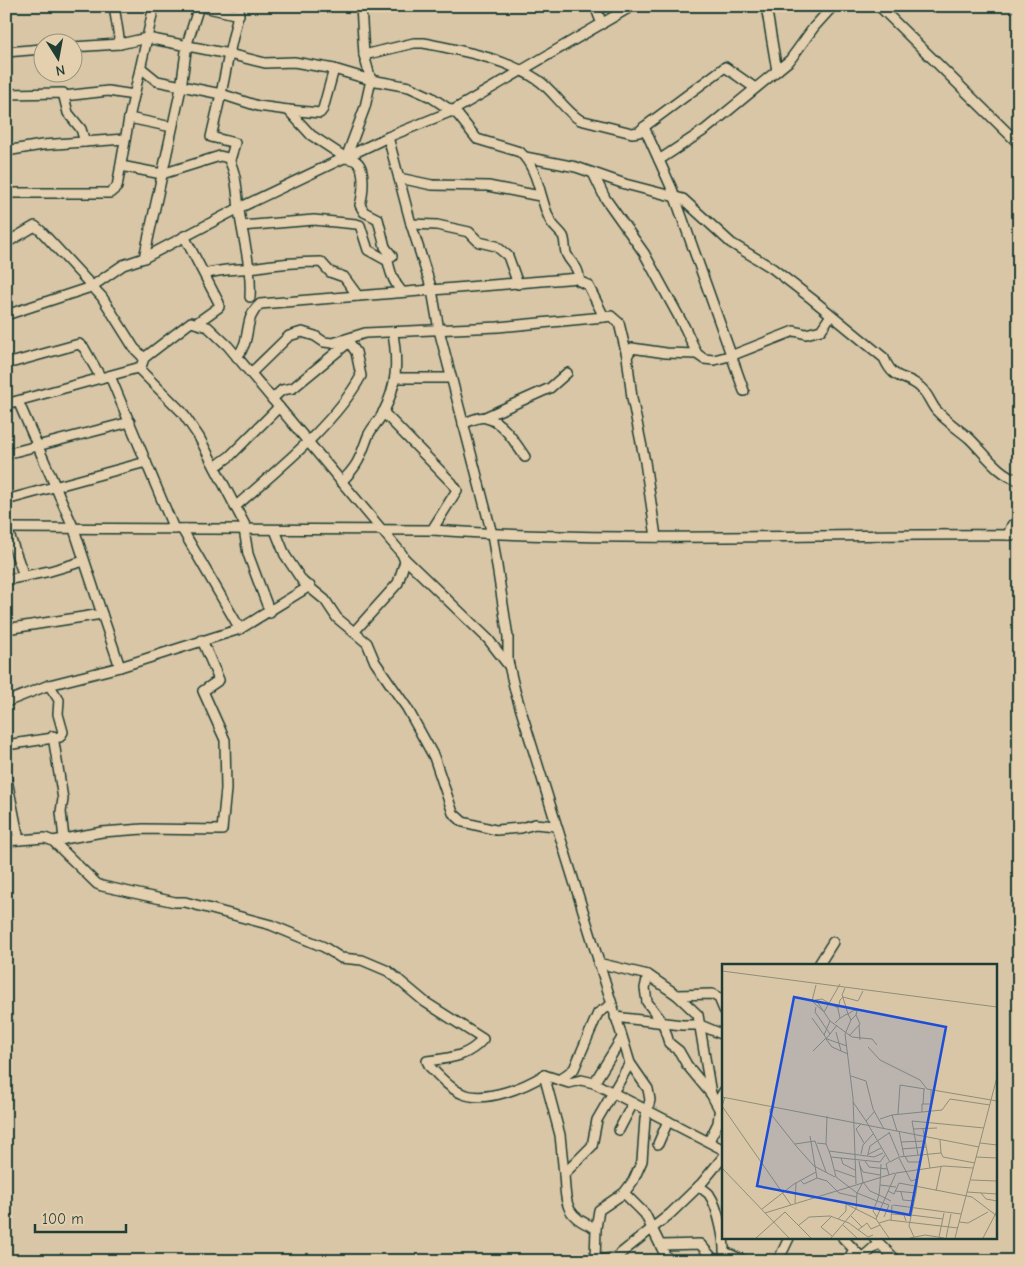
<svg xmlns="http://www.w3.org/2000/svg" width="1025" height="1267" font-family="'Comic Neue',sans-serif">
<style>
.lines{fill:none;stroke-linecap:round;stroke-linejoin:round}
.minor-casing{stroke:#1f3d34;stroke-width:12}
.minor{stroke:#e4cfae;stroke-width:9}
.inset-road{fill:none;stroke:#8e8f79;stroke-width:1}
.view{fill:#1d4ed8;fill-opacity:0.15;stroke:#1d4ed8;stroke-width:2.5}
.inset-edge{fill:none;stroke:#1f3d34;stroke-width:2.5}
</style>
<rect width="100%" height="100%" fill="#d8c6a7"/>
<filter id="ink" filterUnits="userSpaceOnUse"><feTurbulence type="fractalNoise" baseFrequency=".02" numOctaves="2"/><feDisplacementMap in="SourceGraphic" scale="10" xChannelSelector="R" yChannelSelector="G"/><feConvolveMatrix kernelMatrix="1 2 1 2 8 2 1 2 1" color-interpolation-filters="sRGB"/></filter>
<g filter="url(#ink)">
<g class="lines">
<defs>
<g id="minor">
<path d="M114,6L120,44L147,38L129,118"/>
<path d="M154,6L147,38L229,54L240,6"/>
<path d="M199,6L239,15"/>
<path d="M595,6L602,24"/>
<path d="M766,6L777,71"/>
<path d="M879,6L1019,144"/>
<path d="M72,47L120,44"/>
<path d="M6,52L42,49"/>
<path d="M364,55L414,43H424C463,51 505,58 538,80C554,91 564,110 580,120L632,133L639,132L644,127L672,189L744,391"/>
<path d="M141,68L157,81L221,94L229,54L265,63L294,62L334,69L371,80L365,107L346,158C349,159 354,159 357,162C366,169 363,195 360,205L364,212L378,219L385,247L392,256L387,257C390,271 392,280 402,292"/>
<path d="M6,94L63,93L68,113L81,129L85,142"/>
<path d="M64,96L108,91L134,95"/>
<path d="M288,110L320,113L323,109L334,69"/>
<path d="M644,127L725,67L755,88"/>
<path d="M388,137L411,224L432,290L439,330L492,534L508,637V661L515,691L624,1043L630,1063L648,1089L650,1100L645,1119L642,1161L633,1181L624,1193"/>
<path d="M6,151L42,145L125,139"/>
<path d="M525,157L576,167L625,184L683,199L731,243L772,268L812,299L884,358C895,384 906,373 921,388C928,394 931,404 936,410C946,421 958,429 969,438C984,452 998,475 1019,480"/>
<path d="M230,160L235,143L211,137L221,94L258,106L288,110L311,135L346,158"/>
<path d="M659,160L706,129L790,60L814,27L833,6"/>
<path d="M121,166L162,174L220,156L228,158C237,174 237,192 239,210C243,239 252,268 250,297"/>
<path d="M593,173L605,198L644,253L685,328L697,354L704,359L714,360L733,355L794,331L806,334L821,330L831,315"/>
<path d="M399,178L432,185L488,186L540,196"/>
<path d="M6,193H110L117,187L129,118L172,127"/>
<path d="M411,224L437,225L469,232L479,242L496,246L508,256L518,284"/>
<path d="M242,226L314,220L356,224L360,225L368,250L388,261"/>
<path d="M184,236L219,303V307L198,322"/>
<path d="M6,243L35,226L41,231L102,297L134,348L144,358"/>
<path d="M144,258L239,208L388,137L452,111L632,6"/>
<path d="M205,274C221,269 236,270 251,268C275,264 297,262 321,262L330,272L344,277L358,296"/>
<path d="M6,315L91,287L123,265L144,258L181,88L187,44L199,6"/>
<path d="M604,317L611,316L619,323L627,356L632,348L666,353L697,354"/>
<path d="M627,356L632,398L645,462L656,537"/>
<path d="M237,357C253,338 242,320 260,304L579,278C579,267 571,264 567,255C564,250 566,242 563,236C559,230 552,226 549,218C539,196 539,170 520,152L477,139L458,115L431,97L409,87L371,80L364,55L361,6"/>
<path d="M6,361L14,362L79,344L84,348L101,378"/>
<path d="M138,368L182,412L199,437L247,529"/>
<path d="M251,373L289,336L302,332L315,336L324,342L333,343L365,333L498,327L604,317L588,285L579,281V278"/>
<path d="M110,376L174,529"/>
<path d="M395,378H451"/>
<path d="M272,399L282,390L293,388L349,342"/>
<path d="M6,404L141,367L144,358L191,322L208,327L228,346L402,554L405,561L398,583L354,632"/>
<path d="M383,412L452,483L457,490L432,530"/>
<path d="M485,417L550,388L567,373"/>
<path d="M463,424C470,421 479,416 486,418C503,421 516,444 525,457"/>
<path d="M6,454L130,422"/>
<path d="M215,467L230,456L279,407"/>
<path d="M341,482C359,465 360,457 368,436C372,427 379,421 383,413C397,386 398,363 393,334"/>
<path d="M6,500L146,462"/>
<path d="M235,507C277,470 335,424 361,376L356,352L349,342"/>
<path d="M6,526L24,576"/>
<path d="M6,528L432,530C627,544 823,533 1019,535"/>
<path d="M182,529L240,629"/>
<path d="M244,529L248,554L270,613"/>
<path d="M275,530L285,555L303,582L325,600L337,618L367,643L375,662L407,708L434,757L453,813L463,822L496,830L521,828L535,824L556,826"/>
<path d="M1008,535L1012,525L1019,523"/>
<path d="M404,558L488,639L509,666"/>
<path d="M6,580L50,571L84,561"/>
<path d="M102,614L120,667"/>
<path d="M6,629L102,614L74,529L18,401"/>
<path d="M6,702L49,685L120,667L240,629L310,586"/>
<path d="M53,736L63,799L61,812L64,839"/>
<path d="M6,745L60,737L63,732L58,714L59,700L49,685"/>
<path d="M6,775L19,840"/>
<path d="M6,841L45,838L53,841L97,884L102,886L175,902H185L271,925L324,947L341,958L362,960L388,971L425,1002L483,1039C468,1057 450,1058 427,1061L430,1067C439,1076 450,1089 463,1094C486,1103 525,1087 544,1075L569,1083L581,1080L594,1083L724,1150"/>
<path d="M53,841L102,832L143,829L222,830L226,789L225,740L203,691L219,680L202,640"/>
<path d="M598,963L648,975L677,995L712,994L719,998L724,1010"/>
<path d="M818,966L833,942"/>
<path d="M648,975L645,988L647,1002L663,1023L669,1043L679,1051L687,1065L711,1094"/>
<path d="M677,995L698,1015L711,1094L724,1118"/>
<path d="M615,1017L682,1025H700L724,1035"/>
<path d="M544,1075L560,1135L564,1174"/>
<path d="M559,1080L574,1069L598,1013L611,1005"/>
<path d="M594,1083L622,1038"/>
<path d="M619,1130L633,1103"/>
<path d="M709,1141L718,1123L721,1096L724,1091"/>
<path d="M658,1144L668,1121"/>
<path d="M699,1186C702,1189 706,1191 709,1194C718,1207 727,1246 723,1261"/>
<path d="M596,1228C565,1217 566,1204 564,1174L592,1146L597,1120L630,1063"/>
<path d="M843,1238L865,1261"/>
<path d="M874,1238L897,1261"/>
<path d="M662,1245L700,1244L715,1261"/>
<path d="M725,1252L745,1261"/>
<path d="M863,1257L879,1243"/>
<path d="M668,1261L645,1214L624,1193L599,1210L596,1228L595,1260L615,1258L670,1214L701,1184L724,1156"/>
<path d="M778,1261L789,1238"/>
<path d="M847,1261L854,1250"/>
</g>
</defs>
<use href="#minor" class="minor-casing"/>
<use href="#minor" class="minor"/>
</g>
</g>
<g transform="translate(722 964)">
<rect width="275" height="275" fill="#d8c6a7"/>
<path class="inset-road" d="M0,7L275,43M94,21L90,37L101,47M93,36L100,35L116,44M94,36L108,57L130,73L150,75L155,81M94,43L93,48L108,70M102,48L118,20M90,54L105,75L125,82M118,54L116,45L118,36L121,33L136,37L141,27M129,56L123,70L131,134L134,220M113,59L117,55L123,51L126,50L132,46L135,47L134,51L129,56L126,50L125,47L124,43L120,31L123,24M115,61L104,75L110,83L126,90M137,61L138,76M114,68L119,87M102,71L108,57M127,72L138,60L134,51M146,83L158,96L198,116L205,125L275,137M91,87L104,74M129,112L144,117L151,145L162,165M0,133L257,183M3,133L0,142L69,241M131,138L144,157M201,140L202,125M53,143L48,145V149L75,183L92,202L113,213M153,147L144,157L168,198L177,193L219,189L218,176M200,148V140H209V126M176,150L178,121L203,125M170,151L175,167M158,155L170,151L220,146L228,135L268,141M139,160L134,165L142,179M191,165L215,164M201,165L208,204M177,167L182,192M167,168L177,192M88,172L95,214L105,217L117,229L135,233M179,178L203,177M95,179L104,180L107,187M258,179L275,181M73,180L93,177L104,208M104,180L105,152M180,185L204,183M219,189L221,193L253,199M139,190L141,181L151,170M146,190L148,182L167,169M145,191L159,184M196,191L190,157L262,164M183,192L186,198H198L194,229M109,193L107,187L152,193L161,189M254,193L275,194M119,194L121,200L133,206M177,194L189,217L196,215M137,197L141,218L135,229L155,237L157,231L169,237M143,197L147,203L165,205M159,200L158,221L174,223M138,202L141,208L158,211M0,204L67,274M113,206L133,213M167,211L164,200L167,198M78,216L82,220L95,214M249,216L275,217M141,218L148,227L157,231L158,221M166,227L172,230L177,219L250,233L275,252M173,227L194,229L187,262L192,273M214,227L219,203M179,228L181,236L192,237M245,228L275,230M259,229L264,235L275,237M73,239L74,219M171,241L239,250M40,245L72,220L94,208M134,245L135,229L114,213L109,193L158,198L163,191M43,249L173,209M170,250L182,251L184,257M189,251L221,255M110,252L99,263L110,272M129,252L140,263L136,266M155,253L151,247L155,237L167,241L162,253M116,255L124,247V240L134,245M154,255L174,209L222,202L251,204M169,256L170,241M237,258L246,259L266,248M157,259L167,256L236,264M77,261L87,253L108,252L127,259L146,273L151,271M121,261L135,274M140,263L145,259L149,265L158,261M217,273L222,249M34,274L63,248L89,274M109,274L134,245L154,255L167,274M188,274L203,271L222,274M224,274L229,250M233,274L275,113M261,274L275,247"/>
<path class="view" d="M72,33L224,63L188,251L35,222Z"/>
<rect width="275" height="275" class="inset-edge"/>
</g>
<rect width="1025" height="1267" fill="none" stroke="#e4cfae" stroke-width="25"/>
<rect x="12" y="12" width="1000" height="1242" fill="none" stroke="#1f3d34" stroke-width="2" filter="url(#ink)"/>
<g transform="translate(58 58) rotate(169)"><circle r="24" fill="#e4cfae" stroke="#95957d"/>
<path d="M0-4L9 19L0 12L-9 19Z" fill="#1f3d34"/>
<text y="-8" font-size="14" font-weight="bold" text-anchor="middle" fill="#1f3d34">N</text>
</g>
<path d="M35 1224v8h91v-8" fill="none" stroke="#1f3d34" stroke-width="2.5"/>
<text x="42" y="1224" font-size="15" fill="#1f3d34" stroke="#e4cfae" stroke-width="4" paint-order="stroke">100 m</text>
</svg>
